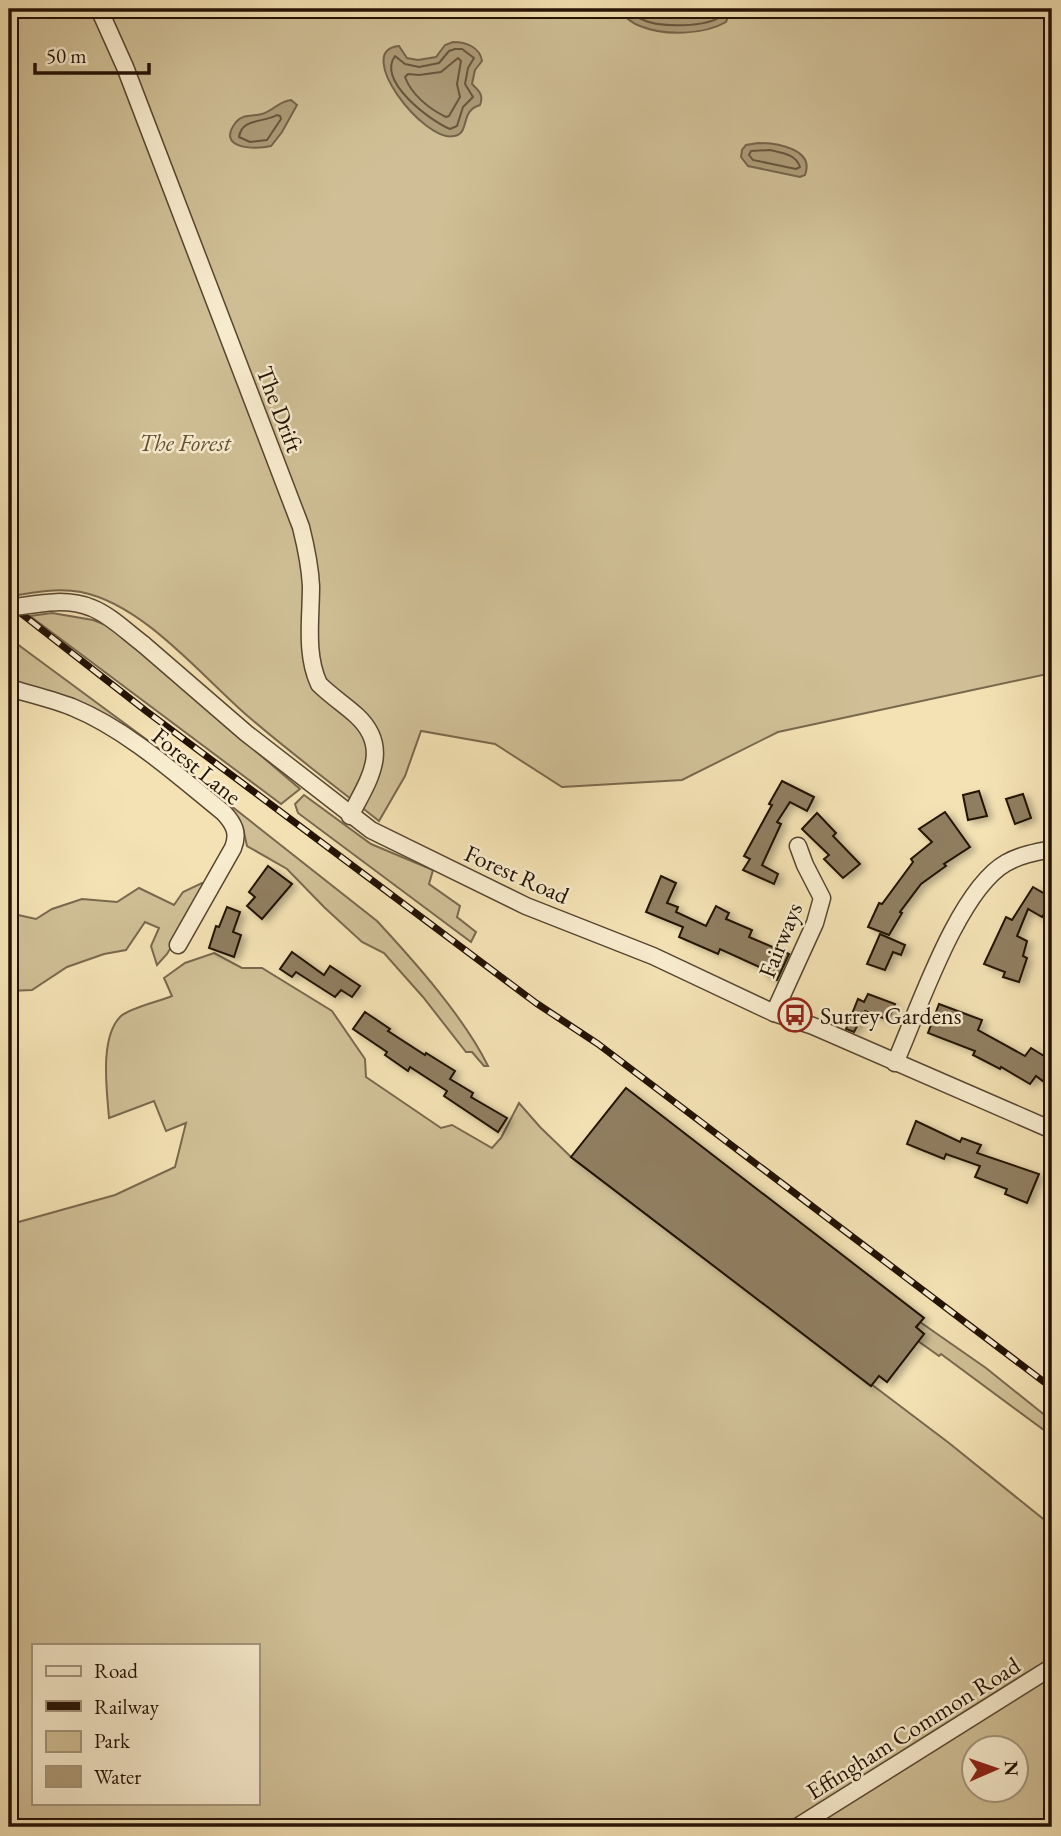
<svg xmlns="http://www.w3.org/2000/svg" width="1061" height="1836" font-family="'EB Garamond',serif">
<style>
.green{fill:#d0bf96;stroke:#7a684d;stroke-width:2;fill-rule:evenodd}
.water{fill:#ad9b78;stroke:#76644a;stroke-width:2}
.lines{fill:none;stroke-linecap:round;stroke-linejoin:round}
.shore{stroke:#68563e;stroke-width:2}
.building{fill:#907e60;stroke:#231204;stroke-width:2;filter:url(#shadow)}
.minor-casing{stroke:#574630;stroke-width:19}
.minor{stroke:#f8ecce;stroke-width:16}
.rail-casing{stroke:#231204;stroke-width:7}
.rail{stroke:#f8ecce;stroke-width:4.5;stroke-dasharray:13;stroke-linecap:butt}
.minor-bridge-casing{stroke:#574630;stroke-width:19;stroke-linecap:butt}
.minor-bridge{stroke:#f8ecce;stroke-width:16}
.labels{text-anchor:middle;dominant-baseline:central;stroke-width:5;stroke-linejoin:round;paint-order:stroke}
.street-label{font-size:24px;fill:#231204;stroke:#f8ecce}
.park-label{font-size:24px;font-style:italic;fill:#604f37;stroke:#f8ecce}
.poi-label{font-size:24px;fill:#231204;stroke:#f8ecce;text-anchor:start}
</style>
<defs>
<filter id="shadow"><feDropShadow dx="5" dy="3" stdDeviation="3.5" flood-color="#0004"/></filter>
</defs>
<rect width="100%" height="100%" fill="#f4e2b4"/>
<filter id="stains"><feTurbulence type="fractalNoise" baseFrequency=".00286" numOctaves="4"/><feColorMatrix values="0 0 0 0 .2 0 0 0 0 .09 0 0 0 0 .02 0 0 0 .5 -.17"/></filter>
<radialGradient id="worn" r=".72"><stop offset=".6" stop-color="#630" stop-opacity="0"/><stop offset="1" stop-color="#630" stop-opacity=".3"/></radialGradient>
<g class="green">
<path d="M9,9H1052V673L778,732L682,780L562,787L495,744L421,731L405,776L379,821C336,787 292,754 250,718C202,677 145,605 81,592C58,588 35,592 12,596L9,593Z"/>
<path d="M52,613L93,620L111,627L300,789L281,804L30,616Z"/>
<path d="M9,638L154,745L377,921C414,961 464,1017 488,1066H484L472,1052H466L423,997L384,953L362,942L325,908L287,869L247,846L243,828L221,804L150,748L9,682Z"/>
<path d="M304,795L371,844L433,870L429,884L460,906L457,917L476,932L471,942L298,813L295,804Z"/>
<path d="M202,883L208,885L167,954L157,965L151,946L159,928L145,922L126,950L104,954L67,967L32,990L9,991V961L17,947L9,946V913L36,919L52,909L82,899L117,902L139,888L174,905L183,892Z"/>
<path d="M214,953L242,968H262L332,1011L365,1059L366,1077L441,1128L452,1125L492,1148L501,1138L519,1103L540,1127L571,1157L949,1443L1052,1526V1827H9V1232L17,1230L15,1223L115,1195L175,1167L186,1123L166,1131L154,1101L109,1118C107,1091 99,1037 121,1016C130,1008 160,1001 172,996L164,978L185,963ZM33,1645H257V1803H33ZM974,1748H1016V1790H974Z"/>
<path d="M920,1322L986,1368L1052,1421V1436L941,1354L939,1356L918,1341L924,1334L916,1328Z"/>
</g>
<g class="water">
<path d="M618,9H730V10L726,22C704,35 664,36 640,26C631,23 624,16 618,9Z"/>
<path d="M453,42C466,42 480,47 482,61L475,70L472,84C479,91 484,95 480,105C459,111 471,133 454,136C424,143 352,50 399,46L407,58L418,60L436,57L445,45Z"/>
<path d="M291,100L297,105L282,132L271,146C255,150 215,149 236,122C244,113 252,117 262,114C273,111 279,101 291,100Z"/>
<path d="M758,143C777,143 815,149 805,175L800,177L748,166L741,157L742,150L746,145Z"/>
</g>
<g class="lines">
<g class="shore">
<path d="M628,9C632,12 636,17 641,19C659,28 707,28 723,15V9"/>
<path d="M641,9C658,18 699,21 715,9"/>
<path d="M455,49H462L474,58L468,68L465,84L473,97L463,107L457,126L450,129C429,120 377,81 395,56L405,64L419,67L439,63L449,51Z"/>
<path d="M458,58L461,61L457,84L460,97L449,116L446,117C429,109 411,94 405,77L408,74L419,75L441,72Z"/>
<path d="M277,115L280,116L281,119L267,140L250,142L239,137C242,118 263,123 277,115Z"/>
<path d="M770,150C782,153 796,154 800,167L796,169L753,160L749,155L751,151Z"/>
</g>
</g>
<g class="building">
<path d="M782,781L814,797L807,811L790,802L777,822L781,824L762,865L778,874L774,884L743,870L750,859L744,856L772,805L769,804Z"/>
<path d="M979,791L987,816L968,820L963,795Z"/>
<path d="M1023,794L1031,818L1015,824L1006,799Z"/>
<path d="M945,812L970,847L944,864L946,866L921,884L900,912L902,913L889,935L868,927L879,903L882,904L913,862L911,859L932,842L919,829Z"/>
<path d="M817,813L836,833L833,836L860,864L843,878L824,859L829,855L802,829Z"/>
<path d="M268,866L292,884L262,919L247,906L255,897L249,892Z"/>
<path d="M661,876L676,883L667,903L678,907L676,912L706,926L716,906L729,913L726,919L752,930L749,937L789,954L777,980L764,974L766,970L720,949L718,954L679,937L683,927L646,912Z"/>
<path d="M1033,887L1052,898V903L1042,917L1028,909L1017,936L1027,941L1023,956L1027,958L1019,982L1003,977L1005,972L984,964L1006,917L1012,920Z"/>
<path d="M227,907L240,912L233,932L241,935L234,957L209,948L216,926L219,927Z"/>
<path d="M880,934L905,945L901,955L893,952L885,970L867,964Z"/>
<path d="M292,952L324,975L330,966L360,986L352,997L341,990L335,997L296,972L292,977L280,969Z"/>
<path d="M868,994L895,1004L888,1020L865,1011L854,1032L846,1029L858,999L864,1002Z"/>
<path d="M939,1004L982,1020L978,1030L1025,1056L1031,1048L1052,1061V1088L1036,1076L1030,1084L1001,1067L1000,1069L973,1055L975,1051L928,1033Z"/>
<path d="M365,1012L390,1029L388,1031L425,1055L426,1053L455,1071L450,1079L473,1093L471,1097L507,1118L498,1132L444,1096L447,1091L410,1067L408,1071L385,1055L387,1052L353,1029Z"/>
<path d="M626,1088L924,1318L916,1327L924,1334L887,1382L879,1376L871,1386L571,1157Z"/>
<path d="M916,1121L960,1142L962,1138L981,1145L977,1153L1039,1174L1027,1203L1005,1194L1007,1189L975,1177L980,1166L946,1154L944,1159L907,1144Z"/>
</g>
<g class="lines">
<defs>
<g id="minor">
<path d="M99,9L125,67L301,527C306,547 310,566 311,586C311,619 305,654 319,684C331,696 345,705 357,716C392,749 368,781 350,816"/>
<path d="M143,644L246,733L371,830L526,906L653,956L774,1013L813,1026L1052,1130"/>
<path d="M9,688C30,694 51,699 72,707C128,730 177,775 224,813C234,824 239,833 233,848L178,945"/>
<path d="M774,1013L815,923L822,898L805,865L798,846"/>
<path d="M895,1063C918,1011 958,890 1006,863C1020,855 1036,852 1052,849"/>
<path d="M797,1827L1052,1667"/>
</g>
</defs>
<use href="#minor" class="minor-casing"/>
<use href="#minor" class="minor"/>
<defs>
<path id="rail" d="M9,604L146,711L536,1003L598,1044L1052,1388"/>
</defs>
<use href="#rail" class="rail-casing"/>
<use href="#rail" class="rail"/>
<defs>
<path id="minor-bridge" d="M9,608C36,604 66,597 92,608C110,615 127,632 143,644"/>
</defs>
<use href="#minor-bridge" class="minor-bridge-casing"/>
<use href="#minor-bridge" class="minor-bridge"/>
</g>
<defs>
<symbol id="bus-ring" viewBox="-11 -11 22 22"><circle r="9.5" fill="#f8ecce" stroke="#8f2418" stroke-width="1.5"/><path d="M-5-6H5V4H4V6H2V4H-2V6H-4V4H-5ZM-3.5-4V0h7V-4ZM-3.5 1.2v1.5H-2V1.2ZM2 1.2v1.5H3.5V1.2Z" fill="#8f2418"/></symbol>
</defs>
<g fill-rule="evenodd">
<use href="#bus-ring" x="776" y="996" width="38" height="38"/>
</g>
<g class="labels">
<g class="street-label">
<text transform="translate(280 409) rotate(69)">The Drift</text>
<text transform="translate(197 766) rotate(39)">Forest Lane</text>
<text transform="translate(517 874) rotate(24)">Forest Road</text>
<text transform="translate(780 940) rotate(-68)">Fairways</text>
<text transform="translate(913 1728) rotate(-32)">Effingham Common Road</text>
</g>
<g class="park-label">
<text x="185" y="442">The Forest</text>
</g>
<g class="poi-label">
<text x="820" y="1015">Surrey Gardens</text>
</g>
</g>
<rect width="1061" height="1836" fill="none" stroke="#f4e2b4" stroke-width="35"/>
<rect x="10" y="10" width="1040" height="1815" fill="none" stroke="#231204" stroke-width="3.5"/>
<rect x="18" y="18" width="1026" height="1801" fill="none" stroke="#231204" stroke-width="2"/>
<rect x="32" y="1644" width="228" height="161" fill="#f8ecce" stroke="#a3957d" stroke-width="2"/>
<rect x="46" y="1666" width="35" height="10" fill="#f8ecce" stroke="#a3957d" stroke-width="2"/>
<text x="94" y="1678" font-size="21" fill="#231204">Road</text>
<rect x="46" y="1701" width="35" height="10" fill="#231204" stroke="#a3957d" stroke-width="2"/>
<text x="94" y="1714" font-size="21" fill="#231204">Railway</text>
<rect x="46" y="1731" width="35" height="21" fill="#d0bf96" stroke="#a3957d" stroke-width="2"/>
<text x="94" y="1748" font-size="21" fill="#231204">Park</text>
<rect x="46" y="1766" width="35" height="21" fill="#ad9b78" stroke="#a3957d" stroke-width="2"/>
<text x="94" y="1784" font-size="21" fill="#231204">Water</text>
<g transform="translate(995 1769) rotate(88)"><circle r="33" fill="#f8ecce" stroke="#a3957d" stroke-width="2"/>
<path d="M0-5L12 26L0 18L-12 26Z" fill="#8f2418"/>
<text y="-10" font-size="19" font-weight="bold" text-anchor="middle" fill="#231204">N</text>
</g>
<path d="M35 63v10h114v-10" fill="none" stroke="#231204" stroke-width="3.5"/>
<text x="46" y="63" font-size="21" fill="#231204" stroke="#f8ecce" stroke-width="5" paint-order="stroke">50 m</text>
<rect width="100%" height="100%" filter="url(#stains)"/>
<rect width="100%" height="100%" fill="url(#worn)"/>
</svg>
